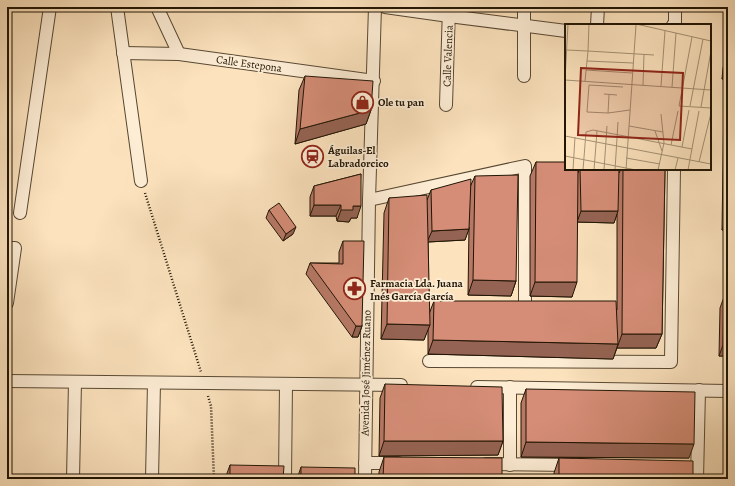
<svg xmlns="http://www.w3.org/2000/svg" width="735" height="486" font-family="Alegreya,serif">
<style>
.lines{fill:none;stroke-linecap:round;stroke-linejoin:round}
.minor-casing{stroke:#584833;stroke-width:14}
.path{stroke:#211505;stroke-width:2.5;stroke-dasharray:1 2;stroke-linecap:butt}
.minor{stroke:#fdedd5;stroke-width:12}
.wall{fill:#b77966;stroke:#211505}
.shaded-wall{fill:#956353;stroke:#211505}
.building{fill:#d58d77;stroke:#211505}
.labels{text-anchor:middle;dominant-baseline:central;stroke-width:3.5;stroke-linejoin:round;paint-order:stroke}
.street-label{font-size:11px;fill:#211505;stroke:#fdedd5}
.poi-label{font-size:11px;font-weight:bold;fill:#211505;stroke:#fdedd5;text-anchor:start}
.inset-road{fill:none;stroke:#a49174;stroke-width:1}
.view{fill:#8f2418;fill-opacity:0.15;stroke:#8f2418;stroke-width:2}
.inset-edge{fill:none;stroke:#211505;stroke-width:2}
</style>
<rect width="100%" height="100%" fill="#fce3be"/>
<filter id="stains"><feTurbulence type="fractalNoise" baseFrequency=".005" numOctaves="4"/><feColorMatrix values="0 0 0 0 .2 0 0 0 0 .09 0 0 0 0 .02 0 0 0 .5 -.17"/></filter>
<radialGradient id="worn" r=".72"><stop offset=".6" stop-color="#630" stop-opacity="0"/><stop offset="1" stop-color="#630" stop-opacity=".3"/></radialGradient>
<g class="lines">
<defs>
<g id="minor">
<path d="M117,7L141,181"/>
<path d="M157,7L179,54"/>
<path d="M385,7L449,16L566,31"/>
<path d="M524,7V76"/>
<path d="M597,25L598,7"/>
<path d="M673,25L675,24V7"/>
<path d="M123,53L179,54L374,81"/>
<path d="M446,105L449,7"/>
<path d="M369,200L525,166V302"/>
<path d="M20,213L50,7"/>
<path d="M7,248H15L7,303"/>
<path d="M429,361L671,362L674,169"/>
<path d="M7,381L401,385"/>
<path d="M477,387L728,391"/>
<path d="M365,463H398"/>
<path d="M486,464L572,465"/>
<path d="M510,465V387"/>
<path d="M73,479L75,382"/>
<path d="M152,479L154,383"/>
<path d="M285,479L286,384"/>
<path d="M365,479L369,200L375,7"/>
<path d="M697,479L699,390"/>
</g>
</defs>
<use href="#minor" class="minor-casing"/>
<g class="path">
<path d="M145,193L201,372"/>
<path d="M208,396L211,406L214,479"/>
</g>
<use href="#minor" class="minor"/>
</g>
<g class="wall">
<path d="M725,60H728V79H722L723,68Z"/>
<path d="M305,76L371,110L366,124L295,144L299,90Z"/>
<path d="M728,85V230H722L724,97Z"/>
<path d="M536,162L578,173L579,169H619V173L621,169H665L662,334L656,348H617L613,359L428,354V328L424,340L381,339L384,213L389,198L427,200L431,190L470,187L475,176L516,281L511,296L468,295L469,227L465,240L428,242L429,314L434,301L617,310V214L614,223L577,222L572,297L530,296V176Z"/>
<path d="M361,174L357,218H351L349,222L337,221L336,216H310V197L314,186Z"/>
<path d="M269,210L293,234L283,241L266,218Z"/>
<path d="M343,241L362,326L358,337H352L306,274L310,263H339V252Z"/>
<path d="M724,297L728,356H719L720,308Z"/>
<path d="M385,384L503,441L498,455L379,456L380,398Z"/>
<path d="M526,389L689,458L521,457V403Z"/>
<path d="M384,457L502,479H379V472Z"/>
<path d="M559,458L693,479H554V473Z"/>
<path d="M230,465L283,479H225Z"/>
<path d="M301,467L355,479H297Z"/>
</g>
<g class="shaded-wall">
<path d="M725,72H728V79H722Z"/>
<path d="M371,110L366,124L295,144L300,129Z"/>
<path d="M314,205H341L336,216H310Z"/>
<path d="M353,206H361L357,218H351L349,222L337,221L341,210Z"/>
<path d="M581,211H618L614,223L577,222Z"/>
<path d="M727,215H728V230H722Z"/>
<path d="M296,227L293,234L283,241L286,234Z"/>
<path d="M469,229L465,240L427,242L432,231Z"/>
<path d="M473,280L516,281L511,296L468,295Z"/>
<path d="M535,282H577L572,297L530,296Z"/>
<path d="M387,324L430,325L424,340L381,339Z"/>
<path d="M356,326H362L358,337H352Z"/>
<path d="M622,334H662L656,348H617Z"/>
<path d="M433,340L618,344L613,359L428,354Z"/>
<path d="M723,345H728V356H719Z"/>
<path d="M384,441H503L498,455L379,456Z"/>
<path d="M526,442L694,444L689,458L521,457Z"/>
</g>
<g class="building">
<rect x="725" y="60" width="3" height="12"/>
<path d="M305,76L373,81L371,110L300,129Z"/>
<path d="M728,140V215H727Z"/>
<path d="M536,162H566V169H578L577,282H535Z"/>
<path d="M580,169H619L618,211H581Z"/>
<path d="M623,169H665L662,334H622Z"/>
<path d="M361,174V206H353V210H341V205H314V186Z"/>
<path d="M518,175L516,281L473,280L475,176Z"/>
<path d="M471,179L469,229L432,231L431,190Z"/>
<path d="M427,195L430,325L387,324L389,198Z"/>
<path d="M279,203L296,227L286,234L269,210Z"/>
<path d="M343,241H364L362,326H356L310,263L343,264Z"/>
<path d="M724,297H728V345H723Z"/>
<path d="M434,301H616L618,344L433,340Z"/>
<path d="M385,384L502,387L503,441H384Z"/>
<path d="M526,389L695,392L694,444L526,442Z"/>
<path d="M384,457L502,458V479H383Z"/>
<path d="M559,458L693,461V479H559Z"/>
<path d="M230,465L284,466L283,479H230Z"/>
<path d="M301,467L355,468V479H301Z"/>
</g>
<defs>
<symbol id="shop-ring" viewBox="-11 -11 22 22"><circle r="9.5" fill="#fdedd5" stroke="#8f2418" stroke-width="1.5"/><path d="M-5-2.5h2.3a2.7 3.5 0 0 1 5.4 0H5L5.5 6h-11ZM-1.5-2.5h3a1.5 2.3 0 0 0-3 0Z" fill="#8f2418"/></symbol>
<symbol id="station-ring" viewBox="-11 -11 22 22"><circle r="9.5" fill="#fdedd5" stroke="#8f2418" stroke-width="1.5"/><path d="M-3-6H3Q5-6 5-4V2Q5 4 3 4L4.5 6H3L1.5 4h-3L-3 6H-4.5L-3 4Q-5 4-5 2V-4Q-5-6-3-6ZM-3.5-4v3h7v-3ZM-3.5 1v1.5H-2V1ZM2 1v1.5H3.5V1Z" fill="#8f2418"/></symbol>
<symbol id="pharmacy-ring" viewBox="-11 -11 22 22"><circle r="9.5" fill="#fdedd5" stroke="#8f2418" stroke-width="1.5"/><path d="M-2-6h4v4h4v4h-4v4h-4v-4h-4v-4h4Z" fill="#8f2418"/></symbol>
</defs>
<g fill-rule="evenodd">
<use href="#shop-ring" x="350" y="90" width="25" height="25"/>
<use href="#station-ring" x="300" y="144" width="25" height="25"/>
<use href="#pharmacy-ring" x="342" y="276" width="25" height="25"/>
</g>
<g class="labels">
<g class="street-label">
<text transform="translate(448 56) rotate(-88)">Calle Valencia</text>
<text transform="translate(249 64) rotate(8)">Calle Estepona</text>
<text transform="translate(366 373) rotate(-89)">Avenida José Jiménez Ruano</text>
</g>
<g class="poi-label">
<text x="378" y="102">Ole tu pan</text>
<text x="328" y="150">Águilas-El<tspan x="328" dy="13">Labradorcico</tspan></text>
<text x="370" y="283">Farmacia Lda. Juana<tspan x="370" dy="13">Inés García García</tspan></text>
</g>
</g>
<g transform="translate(565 24)">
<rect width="146" height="146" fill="#fce3be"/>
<path class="inset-road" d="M71,0L146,17M127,13L114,82L146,84M2,26L23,27L24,0M22,37L68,39M21,46L67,49M0,56L146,66M0,56L3,0M20,57L23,27L89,31M78,61L79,30M96,62L100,7M107,63L111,9M39,70L52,71M44,71L43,89L65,86M125,82L138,15M136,83L146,27M43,89L22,88L24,61L58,63M64,102L98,108M90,107L97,127M0,112L146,140M106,121L113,87M117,123L124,86M0,132L71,146M61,134L95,140M134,138L146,89M8,146L10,113M18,146L21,108L28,106L127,125M29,146L32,107M39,146L42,102M50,146L53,98M61,146L71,1M93,146L99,119L96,90M110,146L113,134M123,146L134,87"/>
<path class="view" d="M16,44L118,49L115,116L13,111Z"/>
<rect width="146" height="146" class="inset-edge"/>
</g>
<rect width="735" height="486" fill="none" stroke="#fce3be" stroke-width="24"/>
<rect x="8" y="8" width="719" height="470" fill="none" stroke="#211505" stroke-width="2"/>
<rect x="12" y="12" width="711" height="462" fill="none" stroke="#211505"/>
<rect width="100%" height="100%" filter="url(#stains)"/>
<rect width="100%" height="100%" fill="url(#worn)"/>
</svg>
